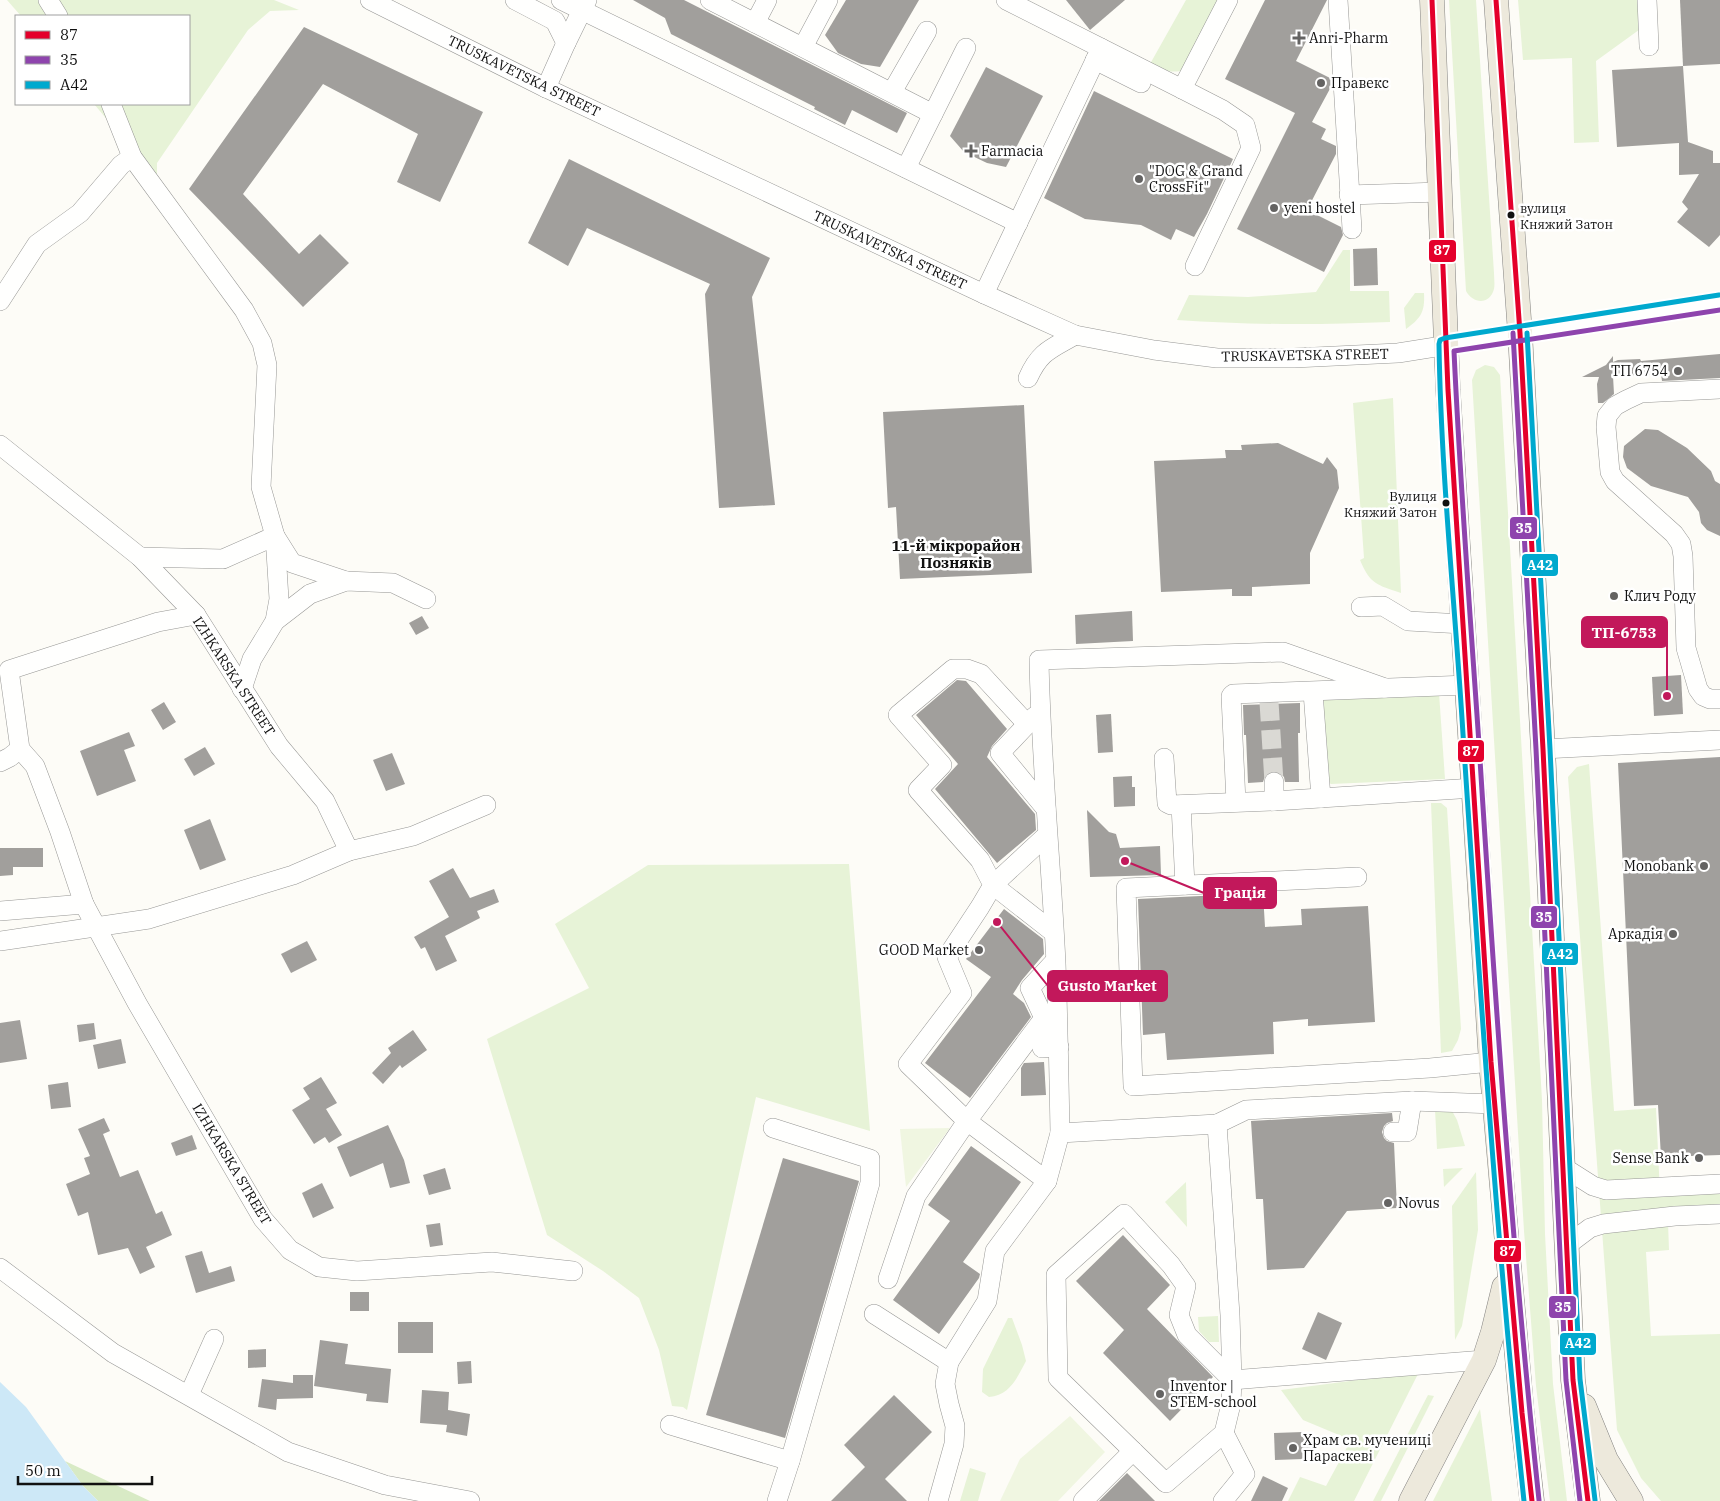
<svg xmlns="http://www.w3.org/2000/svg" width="1720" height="1501" font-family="'IBM Plex Serif',serif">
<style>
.green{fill:#e7f3d7}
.forest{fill:#d8eac5}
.pitch{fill:#f0f6e1}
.water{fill:#cde8f7}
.building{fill:#a19f9c}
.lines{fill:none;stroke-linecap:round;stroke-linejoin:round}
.minor-tunnel{stroke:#dad9d4;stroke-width:19;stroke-dasharray:19 9;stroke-linecap:butt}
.minor-casing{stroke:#979795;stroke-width:20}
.major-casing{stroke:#858482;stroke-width:25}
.minor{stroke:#fffffe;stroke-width:19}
.major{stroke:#ede9dc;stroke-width:24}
.bus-1-casing{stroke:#fff;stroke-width:9}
.bus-2-casing{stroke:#fff;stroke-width:9}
.bus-3-casing{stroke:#fff;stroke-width:9}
.bus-1{stroke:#e4002b;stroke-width:5}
.bus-2{stroke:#8e44ad;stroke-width:5}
.bus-3{stroke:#00a9ce;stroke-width:5}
.poi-dot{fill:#646362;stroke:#fff;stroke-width:2}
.bus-dot{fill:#111;stroke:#fff;stroke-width:2}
.labels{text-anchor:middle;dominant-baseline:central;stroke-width:5;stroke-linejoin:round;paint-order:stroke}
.bus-label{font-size:13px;fill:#111;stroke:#fff;text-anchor:start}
.poi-label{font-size:14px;fill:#111;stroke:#fff;text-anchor:start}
.street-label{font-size:14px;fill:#111;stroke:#fff}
.neighbourhood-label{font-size:15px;font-weight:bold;fill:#111;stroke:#fff}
.leader{fill:none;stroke:#c2185b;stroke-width:2}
.callout-dot{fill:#c2185b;stroke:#fff;stroke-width:2}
.callout{fill:#c2185b;stroke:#c2185b;stroke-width:2}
.callout-label{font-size:15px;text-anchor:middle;font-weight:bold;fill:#fff}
.line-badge{stroke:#fff;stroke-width:2}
.badge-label{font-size:14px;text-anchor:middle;font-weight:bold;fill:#fff}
</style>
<rect width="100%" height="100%" fill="#fdfcf7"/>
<g class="green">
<path d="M7,0H274L299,10L270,11L248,30L157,163V179L94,104H189V16H21Z"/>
<path d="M1186,0H1220L1184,70C1171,74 1163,70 1150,64Z"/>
<path d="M1449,0H1476L1494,273C1494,278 1495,284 1494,289C1490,305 1473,304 1466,291Z"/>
<path d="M1518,0H1642L1643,27L1596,61L1599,142L1574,143L1572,58L1523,60Z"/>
<path d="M1343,250H1350V291H1389L1390,322C1319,325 1249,325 1177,320L1189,295L1248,297L1316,292Z"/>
<path d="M1415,293H1424C1425,312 1421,318 1406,329L1404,308Z"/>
<path d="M1485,365L1494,367L1500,375L1542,1100L1545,1234L1553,1384L1567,1501H1550L1536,1386L1524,1231L1472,380L1476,370Z"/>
<path d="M1393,398L1401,593C1377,585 1370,584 1360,560L1364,558L1353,403Z"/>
<path d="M1439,693L1445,779L1331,784L1322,778L1318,708L1325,698Z"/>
<path d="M1589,764L1614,1111L1656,1108L1660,1194L1720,1192V1209L1668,1222L1669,1250L1646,1252L1651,1336L1720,1334V1501H1661L1641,1478L1617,1430L1568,777L1577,767Z"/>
<path d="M1431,803H1441L1447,808L1461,1029L1458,1040L1452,1051L1441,1053Z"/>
<path d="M849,864L870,1131L756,1097L687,1410L683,1407L672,1406L659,1350L639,1298L603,1271L547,1235L487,1039L589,988L555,924L648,865Z"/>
<path d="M1435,1109H1451L1457,1120L1465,1146L1437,1149Z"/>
<path d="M1463,1168L1444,1187L1443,1169Z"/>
<path d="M1476,1172L1478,1230L1462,1326L1455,1340L1452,1206Z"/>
<path d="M1186,1182L1187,1227L1165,1202Z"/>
<path d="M1218,1316L1219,1342H1209L1199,1331L1198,1317Z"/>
<path d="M1008,1318H1012L1022,1345L1026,1361C1017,1378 1010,1395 989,1397L982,1392L983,1369Z"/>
<path d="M1419,1372L1354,1501H1288L1300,1477L1326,1486L1351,1440L1303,1420L1281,1390Z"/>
<path d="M1428,1395L1434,1396L1381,1501H1373Z"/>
<path d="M1480,1409L1492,1501H1433Z"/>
<path d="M970,1468L986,1473L978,1501H960Z"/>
</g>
<path class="forest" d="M65,1461L150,1501H98L83,1486Z"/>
<g class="pitch">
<path d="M950,1128L906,1187L900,1129Z"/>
<path d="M1070,1416L1105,1452L1058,1501H1000L1020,1459Z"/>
</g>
<path class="water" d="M0,1382L26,1407L83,1486L98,1501H0Z"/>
<g class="building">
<path d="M633,0H684L907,113L897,133L852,110L845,125L814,109L815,107L671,34L665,18Z"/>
<path d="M846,0H919L880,67L861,64L838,53L825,35Z"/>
<path d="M1066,0H1125L1090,30Z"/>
<path d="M1265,0H1327L1296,61L1332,79V85L1312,122L1326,129L1321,139L1336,146V154L1307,210L1341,227L1343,235L1324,272L1237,229L1295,113L1225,79Z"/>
<path d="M1680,0H1720V64L1683,66Z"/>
<path d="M304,27L483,112L440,202L397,182L418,134L323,84L243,194L299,254L320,234L349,263L303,307L189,189Z"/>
<path d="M1683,66L1688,142L1713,151V163H1720V235L1709,247L1677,222L1688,209L1682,202L1699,174L1679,175V143L1617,147L1612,70Z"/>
<path d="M986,67L1043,96L1006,167L987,163L964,152L950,136Z"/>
<path d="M1094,91L1233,159L1207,214L1194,237L1176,229L1171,240L1141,225L1085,219L1044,198Z"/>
<path d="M569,159L770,258L752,297L775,505L719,508L705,294L710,284L587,228L568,266L528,243Z"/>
<path d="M1377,248L1378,285L1354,286L1353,249Z"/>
<path d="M1720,354V378L1662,381L1661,374L1613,376L1614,394L1603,403H1598L1597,384L1599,377H1582L1606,365L1613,356V362L1618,360L1640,359L1641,361Z"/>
<path d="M1024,405L1032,573L900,579L896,507L888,508L883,412Z"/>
<path d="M1645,429L1658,430L1687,448L1711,471L1715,481L1720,484V536L1707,530L1701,523L1699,512L1688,497L1651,486L1627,468L1623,457L1624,446Z"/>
<path d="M1278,443L1323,464L1327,457L1337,470L1339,488L1310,553V584L1252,587V596H1232V589L1161,592L1154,461L1226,458L1225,450H1242L1241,445Z"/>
<path d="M1132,611L1133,641L1076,644L1075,615Z"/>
<path d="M422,616L429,628L416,635L409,623Z"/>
<path d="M1681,675L1683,714L1654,716L1652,677Z"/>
<path d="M957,680L966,681L1007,729L992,746L987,757L1035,814L1036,830L997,863L935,789L958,764L916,715Z"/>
<path d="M164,702L176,722L163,730L151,710Z"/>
<path d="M1300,703V733H1298L1299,782H1285L1284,777L1280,773L1274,771L1268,773L1265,776L1263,782L1248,783L1246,735H1244L1243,705Z"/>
<path d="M1111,714L1113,752L1098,753L1096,715Z"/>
<path d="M129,732L135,746L124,750L136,781L97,796L80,751Z"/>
<path d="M205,747L215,764L194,776L184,759Z"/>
<path d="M392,753L405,784L386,791L373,760Z"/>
<path d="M1720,757V1155L1661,1157L1658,1105L1634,1106L1618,763Z"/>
<path d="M1132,776V787H1135V806L1114,807L1113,777Z"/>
<path d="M1087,810L1109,832L1116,834L1120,848L1160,846L1161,875L1090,877Z"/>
<path d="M210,819L226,860L200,870L184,830Z"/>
<path d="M0,848H43V867H13V875L0,876Z"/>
<path d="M453,868L470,898L494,889L499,902L477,911L480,918L445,936L457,961L436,971L425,947L421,949L414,937L449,917L429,881Z"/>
<path d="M1263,893L1265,927L1302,925L1301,909L1368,906L1375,1022L1308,1026V1019L1273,1022L1274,1054L1167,1060L1165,1033L1143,1035L1138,899Z"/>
<path d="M1004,909L1043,939L1044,954L1022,980L1013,994L1024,1003L1031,1017L970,1098L925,1063L991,977L966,959Z"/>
<path d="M307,941L317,960L291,973L281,954Z"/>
<path d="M20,1020L27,1059L0,1063V1023Z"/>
<path d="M94,1023L96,1039L79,1042L77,1025Z"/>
<path d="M413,1030L427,1050L402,1068L400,1065L383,1084L372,1073L391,1053L388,1048Z"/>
<path d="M121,1039L126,1063L98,1069L93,1045Z"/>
<path d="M1044,1062L1046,1095L1021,1096V1068L1024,1063Z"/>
<path d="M321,1077L337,1103L326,1109L342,1135L329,1143L325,1137L314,1144L292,1110L310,1099L303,1088Z"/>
<path d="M68,1082L71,1107L51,1109L48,1085Z"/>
<path d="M1392,1113L1393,1121L1387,1123L1384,1126L1382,1132L1384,1138L1387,1141L1394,1143L1397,1208L1347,1211L1304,1268L1267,1270L1263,1199H1256L1251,1121Z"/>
<path d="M104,1118L110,1131L103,1134L120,1177L138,1170L156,1214L162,1211L172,1235L146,1247L155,1267L140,1274L128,1248L98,1255L88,1212L78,1216L66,1184L90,1174L84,1158L90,1156L78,1129Z"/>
<path d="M388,1125L404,1160L410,1183L390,1188L383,1163L350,1177L337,1147Z"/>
<path d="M192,1135L197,1149L176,1156L171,1143Z"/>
<path d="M971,1146L1021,1182L963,1262L980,1274L979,1278L939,1334L893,1300L950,1221L928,1205Z"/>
<path d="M783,1158L859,1181L785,1438L706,1415Z"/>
<path d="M445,1168L451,1189L429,1195L423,1175Z"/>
<path d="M322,1183L334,1208L313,1218L302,1193Z"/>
<path d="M440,1223L443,1245L430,1247L426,1225Z"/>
<path d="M1123,1235L1170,1285L1147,1309L1213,1377L1170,1421L1103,1353L1124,1330L1076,1281Z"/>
<path d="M202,1251L209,1273L231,1266L235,1281L196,1293L185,1256Z"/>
<rect x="350" y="1292" width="19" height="19"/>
<path d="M1318,1312L1342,1323L1326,1360L1302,1349Z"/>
<rect x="398" y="1322" width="35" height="31"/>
<path d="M320,1340L348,1344L345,1364L391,1369L388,1403L366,1401L367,1394L314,1386Z"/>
<path d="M266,1349V1367L248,1368V1350Z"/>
<path d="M471,1361L472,1383L458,1384L457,1362Z"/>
<path d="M293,1375H313V1398L277,1399L276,1410L258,1407L262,1379L293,1383Z"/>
<path d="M422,1390L449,1392L448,1410L470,1414L467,1436L446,1432L447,1425L420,1423Z"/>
<path d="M894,1395L932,1432L885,1479L907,1501H831L865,1467L844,1445Z"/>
<path d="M1303,1432L1313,1442L1310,1453L1303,1459L1275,1460L1274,1433Z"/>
<path d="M1127,1473L1155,1501H1099Z"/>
<path d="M1263,1476L1288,1488L1282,1501H1251Z"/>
</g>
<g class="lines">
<path class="minor-tunnel" d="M1269,702L1274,782"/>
<defs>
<g id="minor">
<path d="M48,0L58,16"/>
<path d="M370,0L546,88L984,294L1075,335L1154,350L1217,358H1294L1398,353L1720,302"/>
<path d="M515,0L555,21L566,43"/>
<path d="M561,0L1018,223"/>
<path d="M710,0L933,114"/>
<path d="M1006,0L1182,89"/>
<path d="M1338,0L1352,229"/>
<path d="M1647,0L1649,46"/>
<path d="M755,23L767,0"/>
<path d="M803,47L828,0"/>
<path d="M1095,60L1141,83"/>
<path d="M546,88L566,43L587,0"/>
<path d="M892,92L927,31"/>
<path d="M111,104L132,157L244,310L262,343L267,365L261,487L275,536L279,599L275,621L252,659L242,689"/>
<path d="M906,168L966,48"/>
<path d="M1349,195L1440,192"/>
<path d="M1195,266L1251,148L1245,125L1223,110L1182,89L1228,0"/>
<path d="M984,294L1101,48"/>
<path d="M0,301L37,244L80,213L121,165L132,157"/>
<path d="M1028,378C1040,351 1051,349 1075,335"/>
<path d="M1720,389L1641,393L1626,400L1615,406L1607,416L1606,427L1610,472L1615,481L1674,534L1681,544L1683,556L1686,648L1698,689L1703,696L1710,699H1720"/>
<path d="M0,445L140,557L196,615L279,746L325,801L349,851"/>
<path d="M140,557L223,559L275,536L292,563L346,581"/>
<path d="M1361,607L1383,606L1408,621L1463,624"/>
<path d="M275,621L310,594L346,581L393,583L426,599"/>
<path d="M1385,688L1283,652L1039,660C1041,761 1051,862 1056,963C1058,1020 1059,1076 1060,1133L1217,1124L1230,1315L1232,1380L1484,1360"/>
<path d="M1313,692L1321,798"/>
<path d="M1035,716L1000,753L1046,809"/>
<path d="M1027,724L981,674L967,669H953L898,715L942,765L918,790L980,860L993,885L980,907L947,957L962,993L908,1064L967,1121L1044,1018"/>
<path d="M1543,749L1720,740"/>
<path d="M1164,758L1167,803L1171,805L1274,801L1474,788"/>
<path d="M0,762L10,757L20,749"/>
<path d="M1274,782V801"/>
<path d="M1236,802L1231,696L1233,694L1468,685"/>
<path d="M1181,805L1185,885"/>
<path d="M1047,835L993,885L1053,932"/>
<path d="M1357,877L1126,888L1133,1086L1430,1068L1491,1062"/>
<path d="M84,904L60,832L35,766L20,749L9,670L158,622L196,615"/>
<path d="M0,911L84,904L137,1003L263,1219L290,1250L319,1267L357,1271L492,1262L573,1271"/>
<path d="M0,941L149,919L293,875L349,851L413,836L486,805"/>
<path d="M1055,961L1030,988L1044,1018L1042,1048L1059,1047"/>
<path d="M1217,1124L1246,1110L1412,1101L1495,1104"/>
<path d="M773,1128L870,1159V1183L790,1461"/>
<path d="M1393,1132H1407L1412,1101"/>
<path d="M1563,1167L1593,1186L1606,1190L1720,1184"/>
<path d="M1124,1214L1171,1265L1186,1286L1179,1315L1187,1335L1232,1380L1231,1404L1224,1433L1166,1483L1058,1378L1056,1275Z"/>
<path d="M1566,1246L1590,1228L1603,1224L1675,1216L1720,1214"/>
<path d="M0,1268L113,1353L288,1452L385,1485L470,1501"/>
<path d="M888,1279L916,1196L967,1121L1047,1181L1060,1133"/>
<path d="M874,1314L949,1362"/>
<path d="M189,1395L214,1339"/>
<path d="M670,1425L790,1461L777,1501"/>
<path d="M938,1501L954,1444L955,1426L949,1404L945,1384L949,1362L987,1301L995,1251L1047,1181"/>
<path d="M1083,1501L1133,1451"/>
<path d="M1223,1501L1245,1474L1224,1433"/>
</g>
<g id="major">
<path d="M1432,0L1448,390L1491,1062L1522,1413L1532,1501"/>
<path d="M1496,0L1520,333L1543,749L1573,1380L1588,1501"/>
<path d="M1584,1406L1606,1460L1631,1501"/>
<path d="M1411,1501L1484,1360L1493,1332L1504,1287"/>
</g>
</defs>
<use href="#minor" class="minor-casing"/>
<use href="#major" class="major-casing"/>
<use href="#minor" class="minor"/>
<use href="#major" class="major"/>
<defs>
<g id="bus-1">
<path d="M1432,0L1448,390L1491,1062L1522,1413L1532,1501"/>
<path d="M1496,0L1520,333L1543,749L1573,1380L1588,1501"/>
</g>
<g id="bus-2">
<path d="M1513,333L1536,749L1566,1380L1580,1501"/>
<path d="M1539,1500C1512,1249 1495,997 1479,744C1470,613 1460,482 1454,351L1720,310"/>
</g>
<g id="bus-3">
<path d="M1527,333L1550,749L1580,1379L1595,1500"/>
<path d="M1524,1501C1497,1246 1480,990 1463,734C1455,604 1441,474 1439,344L1440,340L1445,338L1719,295"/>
</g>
</defs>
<use href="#bus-1" class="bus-1-casing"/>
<use href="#bus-2" class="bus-2-casing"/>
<use href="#bus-3" class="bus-3-casing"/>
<use href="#bus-1" class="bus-1"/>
<use href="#bus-2" class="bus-2"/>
<use href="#bus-3" class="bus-3"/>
</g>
<g class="poi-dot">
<path d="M1296.5 30.5h5v5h5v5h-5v5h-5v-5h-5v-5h5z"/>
<circle cx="1321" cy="83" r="5"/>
<path d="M968.5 143.5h5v5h5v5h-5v5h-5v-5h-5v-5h5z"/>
<circle cx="1139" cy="179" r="5"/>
<circle cx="1274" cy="208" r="5"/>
<circle cx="1678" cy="371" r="5"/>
<circle cx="1614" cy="596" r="5"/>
<circle cx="1704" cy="866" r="5"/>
<circle cx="1673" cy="934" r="5"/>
<circle cx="979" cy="950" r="5"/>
<circle cx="1699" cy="1158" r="5"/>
<circle cx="1388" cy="1203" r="5"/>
<circle cx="1160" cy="1394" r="5"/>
<circle cx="1293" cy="1448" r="5"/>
</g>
<g class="bus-dot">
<circle cx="1511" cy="215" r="4.5"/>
<circle cx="1446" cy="503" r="4.5"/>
</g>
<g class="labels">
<g class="bus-label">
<text x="1520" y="208">вулиця<tspan x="1520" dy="16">Княжий Затон</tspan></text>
<text x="1437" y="496" text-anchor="end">Вулиця<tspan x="1437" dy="16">Княжий Затон</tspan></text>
</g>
<g class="poi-label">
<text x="1309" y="38">Anri-Pharm</text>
<text x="1331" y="83">Правекс</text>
<text x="981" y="151">Farmacia</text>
<text x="1149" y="171">"DOG &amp; Grand<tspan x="1149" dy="16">CrossFit"</tspan></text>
<text x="1284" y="208">yeni hostel</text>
<text x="1668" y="371" text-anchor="end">ТП 6754</text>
<text x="1624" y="596">Клич Роду</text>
<text x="1694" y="866" text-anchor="end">Monobank</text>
<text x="1663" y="934" text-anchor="end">Аркадія</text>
<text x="969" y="950" text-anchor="end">GOOD Market</text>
<text x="1689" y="1158" text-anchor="end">Sense Bank</text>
<text x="1398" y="1203">Novus</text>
<text x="1170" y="1386">Inventor |<tspan x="1170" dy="16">STEM-school</tspan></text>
<text x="1303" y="1440">Храм св. мучениці<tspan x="1303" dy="16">Параскеві</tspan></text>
</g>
<g class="street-label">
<text transform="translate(524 76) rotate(26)">TRUSKAVETSKA STREET</text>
<text transform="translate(890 250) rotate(25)">TRUSKAVETSKA STREET</text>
<text transform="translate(1305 355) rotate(-1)">TRUSKAVETSKA STREET</text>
<text transform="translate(234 676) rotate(57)">IZHKARSKA STREET</text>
<text transform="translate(232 1164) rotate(59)">IZHKARSKA STREET</text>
</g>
<g class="neighbourhood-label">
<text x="956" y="545">11-й мікрорайон<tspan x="956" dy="17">Позняків</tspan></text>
</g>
</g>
<path class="leader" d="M1667 696L1667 632M1125 861L1204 893M997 922L1048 986"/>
<g class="callout-dot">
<circle cx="1667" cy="696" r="5"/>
<circle cx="1125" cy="861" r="5"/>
<circle cx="997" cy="922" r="5"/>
</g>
<g class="callout">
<rect x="1582" y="617" width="85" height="30" rx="5"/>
<rect x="1204" y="878" width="72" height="30" rx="5"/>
<rect x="1048" y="971" width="119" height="30" rx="5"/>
</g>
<g class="callout-label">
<text x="1624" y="638">ТП-6753</text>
<text x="1240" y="898">Грація</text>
<text x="1107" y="991">Gusto Market</text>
</g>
<g class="line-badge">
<rect x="1428" y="239" width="29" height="24" rx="5" fill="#e4002b"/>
<rect x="1509" y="516" width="29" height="24" rx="5" fill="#8e44ad"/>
<rect x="1521" y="553" width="38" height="24" rx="5" fill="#00a9ce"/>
<rect x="1457" y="739" width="28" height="24" rx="5" fill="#e4002b"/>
<rect x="1530" y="905" width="28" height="24" rx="5" fill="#8e44ad"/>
<rect x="1541" y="942" width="38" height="24" rx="5" fill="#00a9ce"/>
<rect x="1493" y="1239" width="29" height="24" rx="5" fill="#e4002b"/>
<rect x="1548" y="1295" width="29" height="24" rx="5" fill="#8e44ad"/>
<rect x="1559" y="1332" width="38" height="24" rx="5" fill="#00a9ce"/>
</g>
<g class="badge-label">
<text x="1442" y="255">87</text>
<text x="1524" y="533">35</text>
<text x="1540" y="570">А42</text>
<text x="1471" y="756">87</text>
<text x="1544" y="922">35</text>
<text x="1560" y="959">А42</text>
<text x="1508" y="1256">87</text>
<text x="1563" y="1312">35</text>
<text x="1578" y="1348">А42</text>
</g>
<rect x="15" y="15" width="175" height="90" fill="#ffffff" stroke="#a0a0a0"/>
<rect x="25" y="31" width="25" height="8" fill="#e4002b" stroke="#a0a0a0"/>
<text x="60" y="40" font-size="15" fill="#111111">87</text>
<rect x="25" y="56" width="25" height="8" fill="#8e44ad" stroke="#a0a0a0"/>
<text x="60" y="65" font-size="15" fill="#111111">35</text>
<rect x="25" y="81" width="25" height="8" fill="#00a9ce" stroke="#a0a0a0"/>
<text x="60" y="90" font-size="15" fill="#111111">А42</text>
<path d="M18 1476v8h134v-8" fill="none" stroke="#111111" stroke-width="2.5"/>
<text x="25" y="1476" font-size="15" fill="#111111" stroke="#ffffff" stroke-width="4" paint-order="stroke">50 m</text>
</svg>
